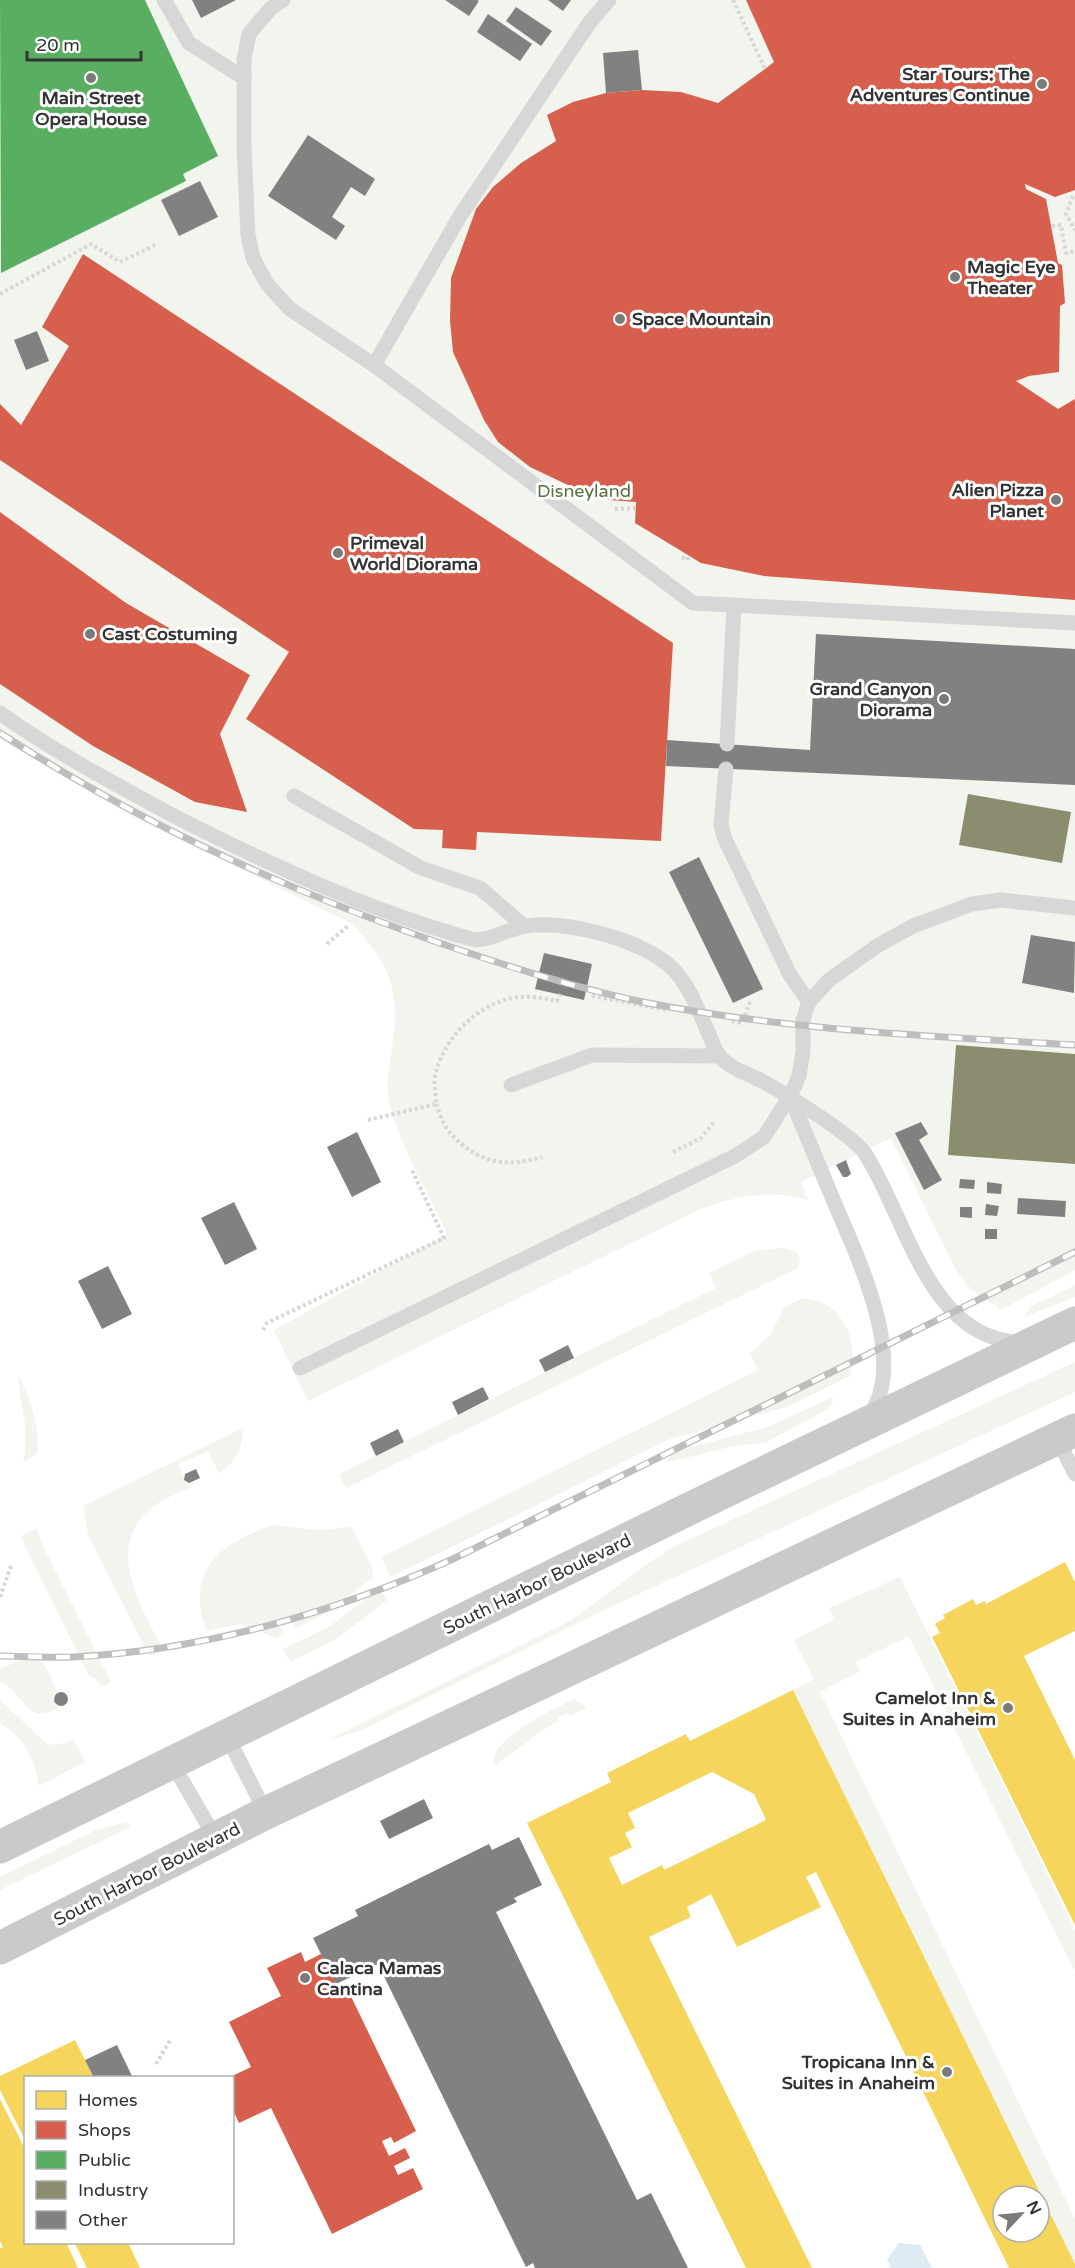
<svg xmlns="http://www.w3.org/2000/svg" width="1075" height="2268" font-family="'Varela Round',sans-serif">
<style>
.green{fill:#f1f5ed}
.water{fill:#ddebf3}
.homes{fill:#f6d55c;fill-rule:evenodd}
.shops{fill:#d6604d}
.public{fill:#5aae61}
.industry{fill:#8c8c6e}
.building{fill:#818181}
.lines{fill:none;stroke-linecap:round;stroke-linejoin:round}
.path{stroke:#d6d6d6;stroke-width:4;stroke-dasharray:3 3;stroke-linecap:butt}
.service{stroke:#d7d7d7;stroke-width:15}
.primary{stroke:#cacaca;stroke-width:33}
.rail-casing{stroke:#bebebe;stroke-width:7}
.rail{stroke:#fff;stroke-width:4.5;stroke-dasharray:14;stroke-linecap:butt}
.poi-dot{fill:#7a7a7a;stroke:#fff;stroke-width:2}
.labels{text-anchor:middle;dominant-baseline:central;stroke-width:6;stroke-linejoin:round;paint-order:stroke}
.poi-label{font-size:18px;font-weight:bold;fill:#333;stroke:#fff;text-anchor:end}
.park-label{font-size:18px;fill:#56703f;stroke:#fff}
.street-label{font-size:18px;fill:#333;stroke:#fff}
</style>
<rect width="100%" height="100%" fill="#fff"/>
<g class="green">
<path d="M0,0H1075V1270L1001,1310L971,1289L958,1274L891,1138L801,1182L808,1200C772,1189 737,1196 703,1208L308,1401L274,1330L447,1234C430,1197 394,1134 388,1096C386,1078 391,1059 393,1041C401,990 387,959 351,923L132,816L0,739Z"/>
<path d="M783,1248L796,1252L800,1259L798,1268L346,1488L339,1474L716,1288L709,1273L755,1251Z"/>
<path d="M1075,1285V1297L1024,1317L1032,1306Z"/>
<path d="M800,1299C840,1297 861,1340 850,1376L787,1407L670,1439L391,1577L381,1557L758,1370L750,1353L770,1335L784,1308Z"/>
<path d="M1075,1362V1392L606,1609L358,1732L330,1739L566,1623C604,1599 636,1569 675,1546Z"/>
<path d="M19,1375C31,1402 40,1425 37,1454L23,1462C32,1424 18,1408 19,1375Z"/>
<path d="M833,1397L832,1404L826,1410L767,1442L729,1447L666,1463L672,1452L768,1427Z"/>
<path d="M243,1428C243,1448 236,1462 219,1473L208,1451L178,1464L190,1488C176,1494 160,1500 149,1510C105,1549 141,1606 161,1646L159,1654L149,1656L88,1535L83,1506Z"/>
<path d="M272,1525L316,1530L351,1527L372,1567L373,1577L327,1613L296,1628L292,1621L280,1626L284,1634L276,1638L240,1624L207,1631C184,1571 220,1544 272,1525Z"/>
<path d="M37,1528L41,1542L111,1682L101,1687L96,1679L89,1676L27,1550L21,1536Z"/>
<path d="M900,1577L1075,1930V1972L909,1636L856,1662L860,1671L820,1692L1075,2219V2264L793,1690L814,1679L794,1640L834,1620L829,1608Z"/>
<path d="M379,1589L387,1600L335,1640L290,1662L283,1649L329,1627Z"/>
<path d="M30,1656C46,1659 51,1678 57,1692L52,1697L57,1709C24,1725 28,1695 0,1682V1669Z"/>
<path d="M574,1699L587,1707L570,1716L568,1713L557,1717L559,1721L544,1729L495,1766C483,1742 556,1708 574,1699Z"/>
<path d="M0,1700L47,1744L57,1745L74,1740L85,1762L39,1786C35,1758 25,1739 0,1723Z"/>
<path d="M127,1822L130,1827L0,1890V1877L96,1830Z"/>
</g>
<path class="water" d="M899,2243L920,2245L932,2268H891L887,2260Z"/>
<g class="homes">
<path d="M1065,1562L1075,1582V1631L1024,1656L1075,1760V1925L932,1637L940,1633L935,1624L945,1618L943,1615L973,1599L976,1605L985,1601L986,1604Z"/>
<path d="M793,1690L1075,2264V2268H1009L816,1872L806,1877L821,1907L737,1947L711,1894L687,1907L691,1917L649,1937L812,2268H746L527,1823L611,1782L607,1773L686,1734L690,1741ZM712,1772L754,1794L766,1820L664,1870L662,1865L622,1885L609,1858L632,1847L625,1833L635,1828L628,1813ZM1003,2196H1039V2232H1003Z"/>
<path d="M75,2040L94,2078H26V2142L0,2090V2076Z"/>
<path d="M0,2099L26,2151V2242H66L78,2268H0V2248L3,2247L0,2241Z"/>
<path d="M74,2242H128L140,2268H87Z"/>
</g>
<g class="shops">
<path d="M746,0H1075V190L1055,197L1025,184L1026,189L1046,199L1058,263L1062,265L1065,303L1060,306L1059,372L1029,376L1016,381L1058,409L1075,399V600L764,576L701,563L635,523L636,502L597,499L530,467L498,442L484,420L453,352L450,321L451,278L476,209L493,187L521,163L556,141L547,115L573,102L606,93L642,90L681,92L718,103L765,69L774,62Z"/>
<path d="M83,254L673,643L661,841L477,832L476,850L442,848L443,830L414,829L246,719L289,652L0,460V404L21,425L69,346L42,327Z"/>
<path d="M0,512L126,603L250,675L220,734L247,812L195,802L93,746L0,684Z"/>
<path d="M301,1952L305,1962L321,1954L339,1989L346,1986L416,2131L394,2143L391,2137L382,2141L389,2156L405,2148L410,2158L394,2166L398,2175L413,2168L423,2189L332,2234L271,2108L239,2123L232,2108V2078H228L251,2067L229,2022L281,1996L267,1968Z"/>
</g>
<path class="public" d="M0,0H145L218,156L183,174L186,181L1,273Z"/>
<g class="industry">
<path d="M968,794L1071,812L1062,863L959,845Z"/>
<path d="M956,1045L1075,1054V1164L948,1155Z"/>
</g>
<g class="building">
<path d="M192,0H236L201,18Z"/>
<path d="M445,0H477L479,1L469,16Z"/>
<path d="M548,0H571L563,11Z"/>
<path d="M516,7L552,31L541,46L506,21Z"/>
<path d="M488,14L532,44L520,61L477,32Z"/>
<path d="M638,50L642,90L606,93L603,53Z"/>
<path d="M308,135L375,179L365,196L351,187L332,217L345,226L336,240L268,196Z"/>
<path d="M200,181L218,217L179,236L161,200Z"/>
<path d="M37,331L49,361L26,370L14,340Z"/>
<path d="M816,634L1075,649V785L666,766L667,740L810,750Z"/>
<path d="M699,857L763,989L733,1003L669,872Z"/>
<path d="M1031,935L1075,942L1074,993L1022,983Z"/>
<path d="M544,953L592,964L584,1000L535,989Z"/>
<path d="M921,1122L928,1134L919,1140L942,1180L924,1190L895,1133Z"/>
<path d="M357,1132L381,1182L352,1197L327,1147Z"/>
<path d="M846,1160L851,1174L847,1177H843L836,1165Z"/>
<path d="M960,1179L975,1180L974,1189L959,1188Z"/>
<path d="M987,1182L1002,1184L1001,1194L987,1193Z"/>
<path d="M1018,1198L1066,1201L1065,1217L1017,1214Z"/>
<path d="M234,1202L257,1249L225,1265L201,1218Z"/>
<path d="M986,1204L999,1206L997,1216L985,1215Z"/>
<path d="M960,1207H972V1218L960,1217Z"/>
<rect x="985" y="1229" width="12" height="10"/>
<path d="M108,1266L132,1314L102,1329L78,1281Z"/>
<path d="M568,1345L574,1358L545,1372L539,1360Z"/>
<path d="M483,1387L489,1399L458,1415L452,1402Z"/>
<path d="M398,1429L404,1442L376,1456L370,1443Z"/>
<path d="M196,1469L200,1478L189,1483L184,1480L185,1474Z"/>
<circle cx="61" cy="1699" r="7"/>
<path d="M424,1799L433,1818L389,1839L380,1821Z"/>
<path d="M519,1837L542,1885L514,1898L517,1902L496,1912L637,2200L651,2193L688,2268H535L533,2263L526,2267L378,1964L336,1984L313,1938L358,1916L355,1910L489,1844L492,1850Z"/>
<path d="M117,2045L133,2078H94L85,2060Z"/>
</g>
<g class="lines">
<g class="path">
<path d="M733,0L765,69"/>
<path d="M1073,196L1066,214L1075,230"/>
<path d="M1052,226L1061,225L1066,253L1075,251"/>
<path d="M0,294L91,244L120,262L155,245"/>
<path d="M615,509L635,508"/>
<path d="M682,557L687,560L690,555"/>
<path d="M327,944L349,925"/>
<path d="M592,996L668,1010"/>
<path d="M732,1021L742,1023L751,999"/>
<path d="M436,1104C440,1114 444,1127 451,1134C478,1163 506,1168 542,1157"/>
<path d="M368,1120L436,1104C436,1094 433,1082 436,1072C446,1034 484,997 525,997C536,996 547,999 557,1001L560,994"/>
<path d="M673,1152L701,1138L714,1122"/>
<path d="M263,1330L267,1323L444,1238L411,1168"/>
<path d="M0,1597L12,1563"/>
<path d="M156,2064L171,2039"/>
</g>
<g class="service">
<path d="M164,0L189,43L244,78"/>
<path d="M283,0L271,8L249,34L244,59V147L248,235L253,258L267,284L290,309L374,365L693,603L1075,623"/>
<path d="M374,365L460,216L590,22L609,0"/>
<path d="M0,713C55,752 116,785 176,817C270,865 368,910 471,939C487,943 509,928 526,926C565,920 633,938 665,962C687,978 697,1008 708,1032C711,1039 714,1049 719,1055C728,1068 749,1074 762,1081C784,1093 855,1136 866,1155C906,1218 929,1339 1019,1342"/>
<path d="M727,744L734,605"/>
<path d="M726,769L721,824L724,837L790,975L809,1002"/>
<path d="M294,796L421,868L480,888L524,926"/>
<path d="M511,1085L592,1055L719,1056"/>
<path d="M790,1096C804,1130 818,1163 832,1197C855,1252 911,1363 868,1417"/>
<path d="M300,1368L735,1156L764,1137L790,1096L799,1076L803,1051V1020L809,1002L829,980L877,946L913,926L972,904L1001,900L1075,908"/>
<path d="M1057,1438L1075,1474"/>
<path d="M227,1736L266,1813"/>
<path d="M172,1763L216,1839"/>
</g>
<g class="primary">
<path d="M0,1847L699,1504L1075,1323"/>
<path d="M0,1948L266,1813L1075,1430"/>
</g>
<defs>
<g id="rail">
<path d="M0,733C130,817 268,882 414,934C487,960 563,985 638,1001C782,1030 929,1036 1075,1045"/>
<path d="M0,1656C24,1656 49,1658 73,1657C203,1651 336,1612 453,1559L1075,1252"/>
</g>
</defs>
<use href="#rail" class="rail-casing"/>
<use href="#rail" class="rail"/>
</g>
<g class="poi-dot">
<circle cx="91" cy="78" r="6"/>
<circle cx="1042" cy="84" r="6"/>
<circle cx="955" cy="277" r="6"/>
<circle cx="620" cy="319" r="6"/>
<circle cx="1056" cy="500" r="6"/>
<circle cx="338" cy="553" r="6"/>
<circle cx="90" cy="634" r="6"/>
<circle cx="944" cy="699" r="6"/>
<circle cx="1008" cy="1708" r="6"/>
<circle cx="305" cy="1978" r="6"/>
<circle cx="947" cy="2072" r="6"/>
</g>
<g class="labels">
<g class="poi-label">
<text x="1030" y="74">Star Tours: The<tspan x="1030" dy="21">Adventures Continue</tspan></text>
<text x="91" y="98" text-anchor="middle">Main Street<tspan x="91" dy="21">Opera House</tspan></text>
<text x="967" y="267" text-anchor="start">Magic Eye<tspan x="967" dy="21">Theater</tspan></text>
<text x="632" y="319" text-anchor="start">Space Mountain</text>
<text x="1044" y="490">Alien Pizza<tspan x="1044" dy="21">Planet</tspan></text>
<text x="350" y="543" text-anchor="start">Primeval<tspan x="350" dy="21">World Diorama</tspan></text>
<text x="102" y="634" text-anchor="start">Cast Costuming</text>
<text x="932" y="689">Grand Canyon<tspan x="932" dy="21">Diorama</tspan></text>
<text x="996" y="1698">Camelot Inn &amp;<tspan x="996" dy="21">Suites in Anaheim</tspan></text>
<text x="317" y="1968" text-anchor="start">Calaca Mamas<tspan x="317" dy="21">Cantina</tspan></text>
<text x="935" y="2062">Tropicana Inn &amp;<tspan x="935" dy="21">Suites in Anaheim</tspan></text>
</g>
<g class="park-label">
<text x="584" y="491">Disneyland</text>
</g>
<g class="street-label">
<text transform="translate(537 1584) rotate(-26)">South Harbor Boulevard</text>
<text transform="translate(147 1874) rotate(-27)">South Harbor Boulevard</text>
</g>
</g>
<rect x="24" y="2076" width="210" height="168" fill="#ffffff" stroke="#adadad" stroke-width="1.5"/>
<rect x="36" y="2091" width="30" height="18" fill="#f6d55c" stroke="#adadad" stroke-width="1.5"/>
<text x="78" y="2106" font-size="18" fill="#333333">Homes</text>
<rect x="36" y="2121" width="30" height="18" fill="#d6604d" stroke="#adadad" stroke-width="1.5"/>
<text x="78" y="2136" font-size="18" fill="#333333">Shops</text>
<rect x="36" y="2151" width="30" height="18" fill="#5aae61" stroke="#adadad" stroke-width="1.5"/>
<text x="78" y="2166" font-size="18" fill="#333333">Public</text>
<rect x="36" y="2181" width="30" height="18" fill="#8c8c6e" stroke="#adadad" stroke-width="1.5"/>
<text x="78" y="2196" font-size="18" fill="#333333">Industry</text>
<rect x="36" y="2211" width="30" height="18" fill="#818181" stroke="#adadad" stroke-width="1.5"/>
<text x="78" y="2226" font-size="18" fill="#333333">Other</text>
<g transform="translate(1021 2214) rotate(64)"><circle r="28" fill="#ffffff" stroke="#adadad" stroke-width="1.5"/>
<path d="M0-4.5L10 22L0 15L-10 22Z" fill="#7a7a7a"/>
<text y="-9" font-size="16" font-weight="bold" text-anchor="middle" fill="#333333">N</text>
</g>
<path d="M27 51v9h114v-9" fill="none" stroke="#333333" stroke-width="3"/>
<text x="36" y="51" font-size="18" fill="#333333" stroke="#ffffff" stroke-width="4.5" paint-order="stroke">20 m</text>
</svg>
